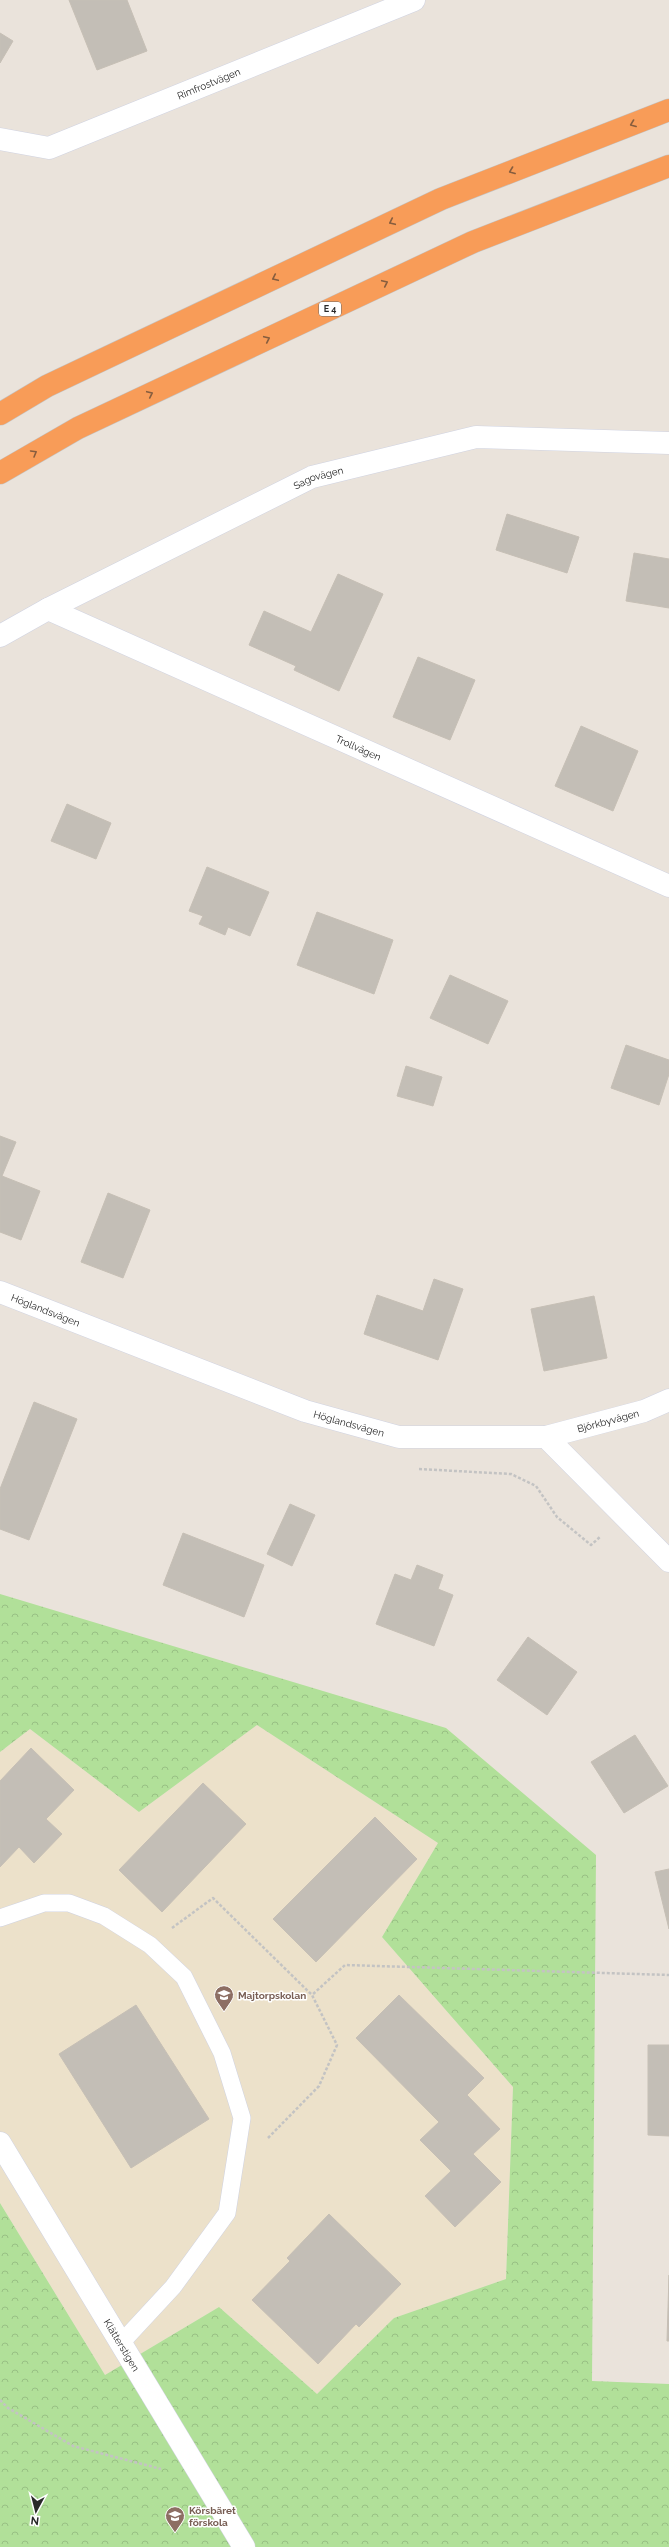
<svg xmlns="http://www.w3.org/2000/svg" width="669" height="2547" font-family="Raleway,sans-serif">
<defs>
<pattern id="forest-crowns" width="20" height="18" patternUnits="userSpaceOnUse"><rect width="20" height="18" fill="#b1e099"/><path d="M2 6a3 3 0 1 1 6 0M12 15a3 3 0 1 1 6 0" fill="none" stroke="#98c084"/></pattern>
</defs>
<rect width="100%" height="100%" fill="#eae3db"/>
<polygon fill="#ece1ca" points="257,1725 438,1843 382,1937 513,2087 506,2279 394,2318 317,2394 219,2307 105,2375 0,2203 0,1752 30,1729 139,1812"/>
<polygon fill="url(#forest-crowns)" points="0,1594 446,1728 596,1855 592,2381 669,2384 669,2547 0,2547 0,2203 105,2375 219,2307 317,2394 394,2318 506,2279 513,2087 382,1937 438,1843 257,1725 139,1812 30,1729 0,1752"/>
<g fill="#c3beb6" stroke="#c6bfb5">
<polygon points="69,0 127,0 147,51 97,70"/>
<polygon points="0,33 13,41 0,63"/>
<polygon points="507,514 579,537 567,573 496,550"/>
<polygon points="634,553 669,559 669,608 626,601"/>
<polygon points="338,574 383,594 339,691 294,670 296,666 249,645 264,611 311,632"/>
<polygon points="418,657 475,680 450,740 393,717"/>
<polygon points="581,726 638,751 613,811 555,786"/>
<polygon points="67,804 111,823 96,859 51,841"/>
<polygon points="207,867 269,892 250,936 228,927 225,935 199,924 203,916 189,911"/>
<polygon points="317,912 393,940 374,994 297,965"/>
<polygon points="450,975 508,1001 488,1044 430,1018"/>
<polygon points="626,1045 669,1060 669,1074 659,1105 611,1088"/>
<polygon points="406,1066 442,1077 433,1106 397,1096"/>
<polygon points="0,1136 16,1142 2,1176 40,1191 21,1240 0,1232"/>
<polygon points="108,1193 150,1210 123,1278 81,1262"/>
<polygon points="434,1279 463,1289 438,1360 364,1334 377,1295 423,1311"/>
<polygon points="594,1296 607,1358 544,1371 531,1309"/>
<polygon points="34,1402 77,1419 29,1540 0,1529 0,1489"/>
<polygon points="290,1504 315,1515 292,1566 267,1554"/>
<polygon points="183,1533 264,1565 244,1617 163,1585"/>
<polygon points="417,1565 443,1575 438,1589 453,1595 434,1646 376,1624 395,1574 411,1580"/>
<polygon points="528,1637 577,1672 547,1715 497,1680"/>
<polygon points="635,1735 668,1786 624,1813 591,1762"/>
<polygon points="31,1748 74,1790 46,1819 62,1834 34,1863 19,1847 0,1867 0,1781"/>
<polygon points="203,1783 246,1824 162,1912 119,1870"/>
<polygon points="375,1817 417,1859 316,1962 273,1919"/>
<polygon points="669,1869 669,1929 655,1872"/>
<polygon points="399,1995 484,2078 467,2095 500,2129 473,2154 501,2182 455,2227 425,2196 451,2171 420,2140 439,2122 356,2038"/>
<polygon points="136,2005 209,2119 131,2168 59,2054"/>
<polygon points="648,2045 669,2045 669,2136 648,2135"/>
<polygon points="329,2214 401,2284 359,2327 356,2324 318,2364 252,2300 290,2261 287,2258"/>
<polygon points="669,2275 669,2341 667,2341"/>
</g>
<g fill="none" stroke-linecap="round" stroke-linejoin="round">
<defs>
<polyline id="service" points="0,1918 44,1903 69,1903 104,1916 150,1945 184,1977 222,2053 242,2118 227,2213 173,2287 122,2342"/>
<g id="minor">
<path id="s1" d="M0,139L49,148L414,0"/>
<path id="s2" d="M48,609L669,886"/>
<path id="s3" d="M0,636L48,609L312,477L476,437L669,443"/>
<path id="s4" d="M0,1292L305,1411L399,1437H546L644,1411L669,1400"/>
<polyline points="546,1437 669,1561"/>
<path id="s5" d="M0,2143L244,2547"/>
</g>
<g id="motorway">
<polyline points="0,414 47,386 441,199 669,110"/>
<polyline points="0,473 78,428 473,242 669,166"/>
</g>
</defs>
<use href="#service" stroke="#d0d3e1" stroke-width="18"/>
<use href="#minor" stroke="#d0d3e1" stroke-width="23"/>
<use href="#motorway" stroke="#c3c3c3" stroke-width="23"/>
<g stroke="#c3c3c3" stroke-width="2.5" stroke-dasharray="3 2" stroke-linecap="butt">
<polyline points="419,1469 511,1474 536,1486 557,1517 591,1545 601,1536"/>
<polyline points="172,1928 213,1898 312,1995"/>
<polyline points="268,2138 319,2086 337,2045 312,1995 345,1965 669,1975"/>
<polyline points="0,2400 8,2408 73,2446 161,2469"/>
</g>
<use href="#service" stroke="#fff" stroke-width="17"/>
<use href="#minor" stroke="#fff" stroke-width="22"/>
<use href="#motorway" stroke="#f89c58" stroke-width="22"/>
</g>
<defs><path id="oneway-chevron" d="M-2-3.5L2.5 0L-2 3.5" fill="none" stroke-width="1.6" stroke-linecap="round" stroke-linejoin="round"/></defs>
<g stroke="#865d3e">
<use href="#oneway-chevron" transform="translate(633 124) rotate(159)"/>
<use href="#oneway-chevron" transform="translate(512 171) rotate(159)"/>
<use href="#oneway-chevron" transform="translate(392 222) rotate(155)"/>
<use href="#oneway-chevron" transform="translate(275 278) rotate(155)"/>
<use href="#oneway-chevron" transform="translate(385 283) rotate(-25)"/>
<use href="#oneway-chevron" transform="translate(267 339) rotate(-25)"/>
<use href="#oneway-chevron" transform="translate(150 394) rotate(-25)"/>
<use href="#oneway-chevron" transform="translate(34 453) rotate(-30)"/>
</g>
<defs>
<symbol id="school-pin" viewBox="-11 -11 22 30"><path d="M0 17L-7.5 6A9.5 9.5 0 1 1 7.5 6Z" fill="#8d6e63" stroke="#fff"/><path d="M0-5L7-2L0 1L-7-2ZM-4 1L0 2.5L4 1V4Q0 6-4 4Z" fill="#fff"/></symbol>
</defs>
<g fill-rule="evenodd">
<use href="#school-pin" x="213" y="1984" width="22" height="30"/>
<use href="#school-pin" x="164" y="2505" width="22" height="30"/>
</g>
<g text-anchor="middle" stroke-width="3" stroke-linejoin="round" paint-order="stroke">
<rect fill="#fff" stroke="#696969" stroke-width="1" x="319" y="302" width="22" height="14" rx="3"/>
<g font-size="9" font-weight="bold" fill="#292929">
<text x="330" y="312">E 4</text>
</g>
<g font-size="10" fill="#292929" stroke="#fff">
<text dy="4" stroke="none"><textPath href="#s1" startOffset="222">Rimfrostvägen</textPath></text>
<text dy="4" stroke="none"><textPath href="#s3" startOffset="356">Sagovägen</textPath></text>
<text dy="4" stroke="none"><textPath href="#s2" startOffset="340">Trollvägen</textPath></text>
<text dy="4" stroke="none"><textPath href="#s4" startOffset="49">Höglandsvägen</textPath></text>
<text dy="4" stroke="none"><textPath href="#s4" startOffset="636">Björkbyvägen</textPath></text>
<text dy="4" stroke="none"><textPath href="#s4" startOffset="373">Höglandsvägen</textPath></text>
<text dy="4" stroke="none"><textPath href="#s5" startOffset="236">Klätterstigen</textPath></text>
</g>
<g font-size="10" font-weight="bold" fill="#785e54" stroke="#fff" text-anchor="start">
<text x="238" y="1999">Majtorpskolan</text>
<text x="189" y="2514">Körsbäret<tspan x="189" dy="12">förskola</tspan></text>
</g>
</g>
<g transform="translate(36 2511) rotate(187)" stroke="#ffffff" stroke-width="3" paint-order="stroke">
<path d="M0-3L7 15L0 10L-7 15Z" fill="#292929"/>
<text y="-6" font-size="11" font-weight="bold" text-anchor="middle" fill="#292929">N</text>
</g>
</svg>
